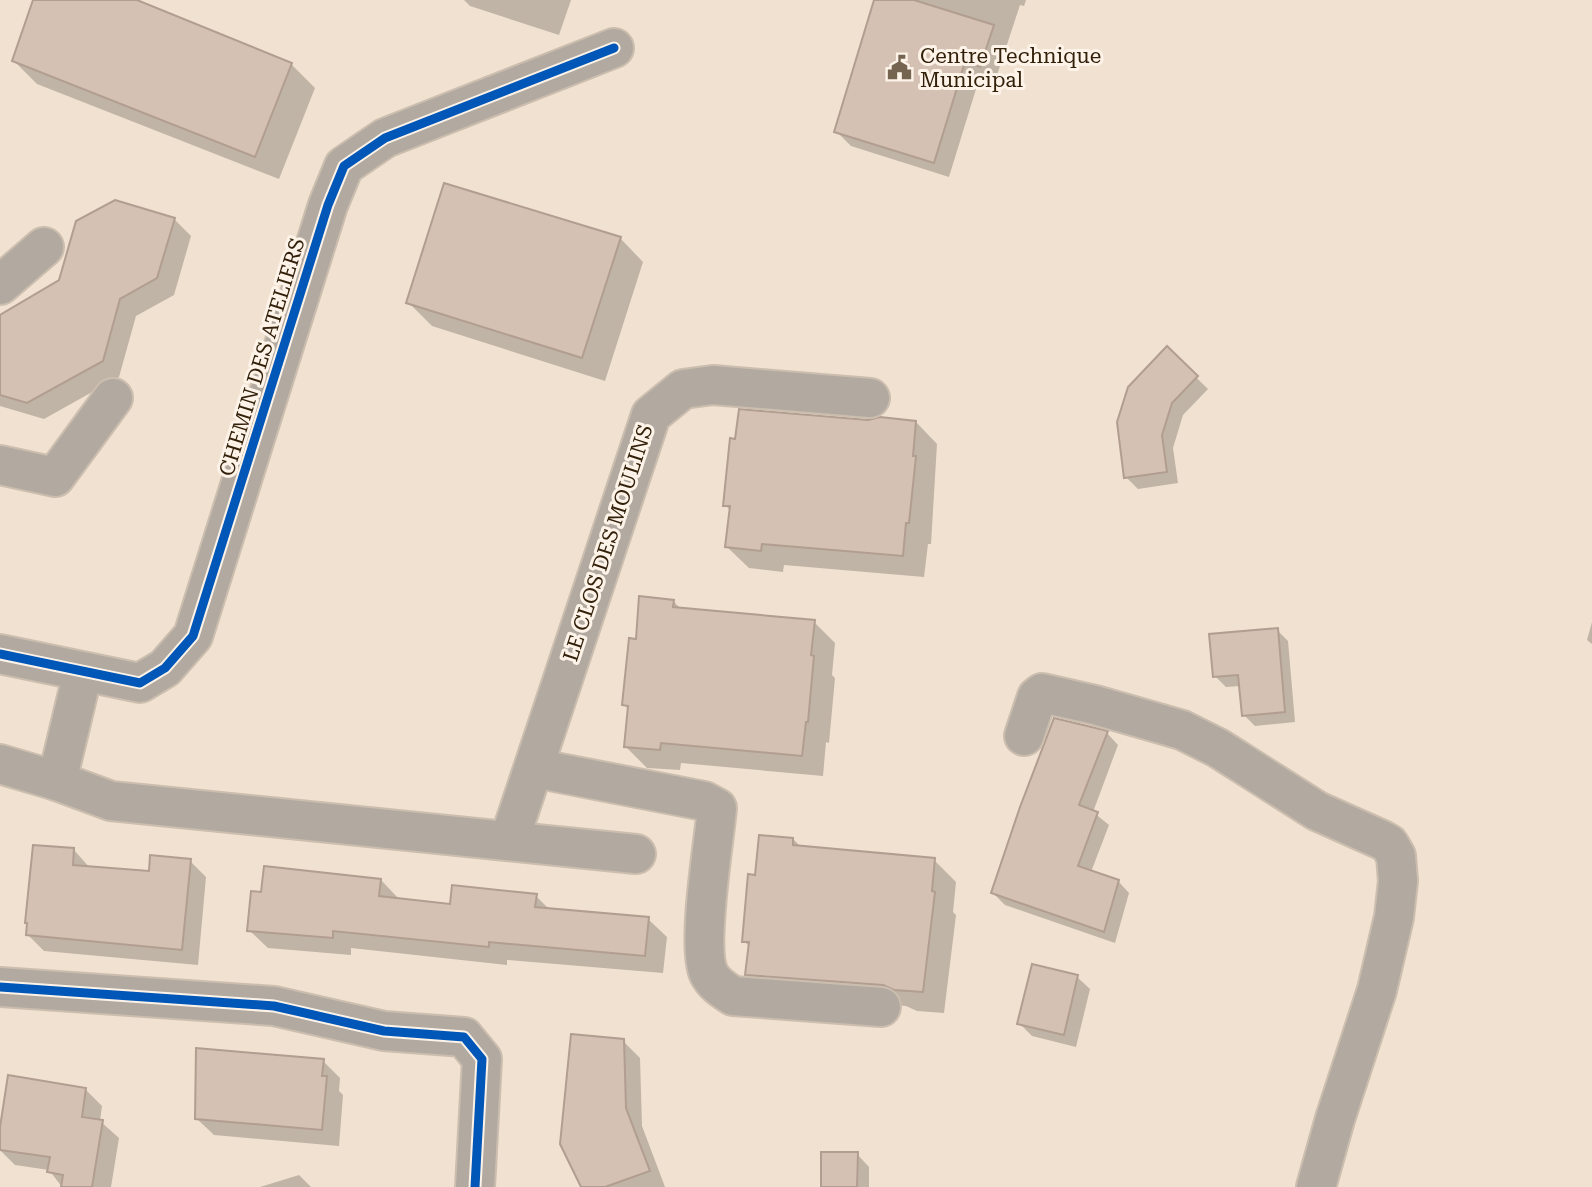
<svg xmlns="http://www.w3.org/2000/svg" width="1592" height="1187" font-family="'Roboto Serif',serif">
<rect width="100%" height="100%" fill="#f1e1d0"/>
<g fill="#0003">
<polygon points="34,0 133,0 291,64 315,88 279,179 37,84 14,61"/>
<polygon points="464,0 571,0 559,35 470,6"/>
<polygon points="876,0 1026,0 1024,6 1020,5 995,81 980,76 949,177 851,146 836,131"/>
<polygon points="174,219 191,236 174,295 136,316 119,377 44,419 0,406 0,317"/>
<polygon points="620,238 643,262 605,381 432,326 408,302"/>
<polygon points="1167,349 1208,389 1183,415 1173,448 1178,483 1138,489 1126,477"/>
<polygon points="868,422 916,422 937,444 931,544 928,544 924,577 784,565 783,572 749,568 727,547 731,511 725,505"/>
<polygon points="673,601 681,609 814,622 835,643 832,675 835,678 829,743 826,742 823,776 681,763 680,770 647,768 626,747 630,710 624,705 637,640"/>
<polygon points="1592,622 1592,644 1587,640"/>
<polygon points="1277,630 1288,641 1295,722 1255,726 1244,715 1241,686 1226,687 1215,676"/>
<polygon points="1107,733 1118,745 1093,812 1109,825 1091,872 1118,881 1129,893 1115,943 1005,905 993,893"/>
<polygon points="793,839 801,847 934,860 956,882 953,912 956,915 944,1013 917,1011 906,1006 769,996 747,974 750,947 744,941 757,877"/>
<polygon points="74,850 90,868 151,873 190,861 206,877 198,965 44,951 28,935"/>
<polygon points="381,880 399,899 452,906 536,896 550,910 648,919 667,937 663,973 507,960 507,965 351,948 351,955 268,948 249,930 263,894"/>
<polygon points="1077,977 1090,989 1076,1047 1032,1036 1019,1023"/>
<polygon points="623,1041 640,1058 642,1126 665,1187 583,1187"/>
<polygon points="323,1061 340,1078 339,1091 343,1095 339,1146 214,1135 196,1118"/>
<polygon points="85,1089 102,1106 100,1121 119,1138 111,1187 62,1187 49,1170 15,1165 0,1150 0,1138"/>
<polygon points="857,1154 869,1167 869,1187 823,1187"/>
<polygon points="299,1175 311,1187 260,1187"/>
</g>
<g fill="#d4c1b3" stroke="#b19e91" stroke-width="2">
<polygon points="33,0 137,0 292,63 255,157 12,61"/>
<polygon points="874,0 914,0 994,25 980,67 965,62 934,163 834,132"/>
<polygon points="444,183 621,237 582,358 406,303"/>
<polygon points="115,200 175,218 157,278 120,299 103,361 27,403 0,395 0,315 59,280 76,221"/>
<polygon points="1167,346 1198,376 1172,403 1162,435 1167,472 1124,478 1117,422 1128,387"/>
<polygon points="739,409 868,420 880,417 916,421 913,456 916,456 909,523 906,523 903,556 762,544 761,551 725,547 730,506 723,506 730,438 735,439"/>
<polygon points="639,596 674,600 673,607 815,620 811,655 814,656 808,722 806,722 802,756 661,743 660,750 624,747 628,706 622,705 629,638 636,639"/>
<polygon points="1278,628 1285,712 1242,716 1238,675 1213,677 1209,634"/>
<polygon points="1054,718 1108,731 1079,805 1098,812 1078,866 1119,880 1104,932 991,893 1020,807"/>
<polygon points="759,835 793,838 793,845 935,858 932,891 935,892 923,992 894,990 883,985 745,975 749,942 742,942 748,874 755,875"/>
<polygon points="33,845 74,848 73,865 149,871 150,855 191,859 182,950 26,935 27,923 25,923"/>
<polygon points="264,866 381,879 379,896 450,904 452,885 537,894 535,907 649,917 645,956 489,942 489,947 333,931 333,938 247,931 251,891 261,892"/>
<polygon points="1032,964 1078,975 1064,1035 1017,1024"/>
<polygon points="571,1034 624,1039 626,1108 650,1171 605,1187 581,1187 560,1144"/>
<polygon points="196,1048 324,1059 322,1076 327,1076 322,1130 195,1119"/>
<polygon points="8,1075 86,1088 82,1117 103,1120 92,1187 61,1187 63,1175 47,1172 50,1157 0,1150 0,1127"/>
<polygon points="821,1152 858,1152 857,1187 821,1187"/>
</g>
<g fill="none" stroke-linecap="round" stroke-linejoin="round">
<defs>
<g id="minor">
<polyline points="0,285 44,247"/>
<polyline points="0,465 55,477 113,398"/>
<polyline points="0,654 140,683 165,668 193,636 328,205 344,166 385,138 614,48"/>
<polyline points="83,672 57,781 111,801 636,854"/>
<polyline points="1024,736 1037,697 1042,693 1095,705 1182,730 1218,748 1317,811 1382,840 1389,844 1396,856 1398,881 1394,917 1377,990 1335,1119 1316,1187"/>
<polyline points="0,764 57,781"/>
<path d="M534,768L704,801L717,808C714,842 696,947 709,974C714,984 724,990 733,996L881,1007"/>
<polyline points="509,841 651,415 683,389 713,385 870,398"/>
<polyline points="0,987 274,1006 384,1031 464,1037 482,1059 475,1187"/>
</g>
</defs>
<use href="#minor" stroke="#ccbeaf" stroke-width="42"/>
<use href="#minor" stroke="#b2aaa0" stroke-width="38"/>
<defs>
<g id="cycleway">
<polyline points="0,654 140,683 165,668 193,636 328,205 344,166 385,138 614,48"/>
<polyline points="0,987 274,1006 384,1031 464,1037 482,1059 475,1187"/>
</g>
</defs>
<use href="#cycleway" stroke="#fdf3e8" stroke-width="13"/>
<use href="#cycleway" stroke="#0057b8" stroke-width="9"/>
</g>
<defs>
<symbol id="civic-bare" viewBox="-9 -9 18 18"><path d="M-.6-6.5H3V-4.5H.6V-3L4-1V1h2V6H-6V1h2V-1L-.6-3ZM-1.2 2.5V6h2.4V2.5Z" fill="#75644f" stroke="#fdf3e8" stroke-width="2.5" paint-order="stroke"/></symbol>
</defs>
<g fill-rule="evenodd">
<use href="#civic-bare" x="882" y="50" width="35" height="35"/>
</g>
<g text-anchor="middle" stroke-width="6" stroke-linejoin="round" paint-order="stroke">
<g font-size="21" fill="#32200a" stroke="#fdf3e8" text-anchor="start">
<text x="920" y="63">Centre Technique<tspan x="920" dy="24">Municipal</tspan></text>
</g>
<g font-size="21" fill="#32200a" stroke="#fdf3e8">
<text transform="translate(262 357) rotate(-73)" y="7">CHEMIN DES ATELIERS</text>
<text transform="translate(608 543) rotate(-72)" y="7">LE CLOS DES MOULINS</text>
</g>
</g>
</svg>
